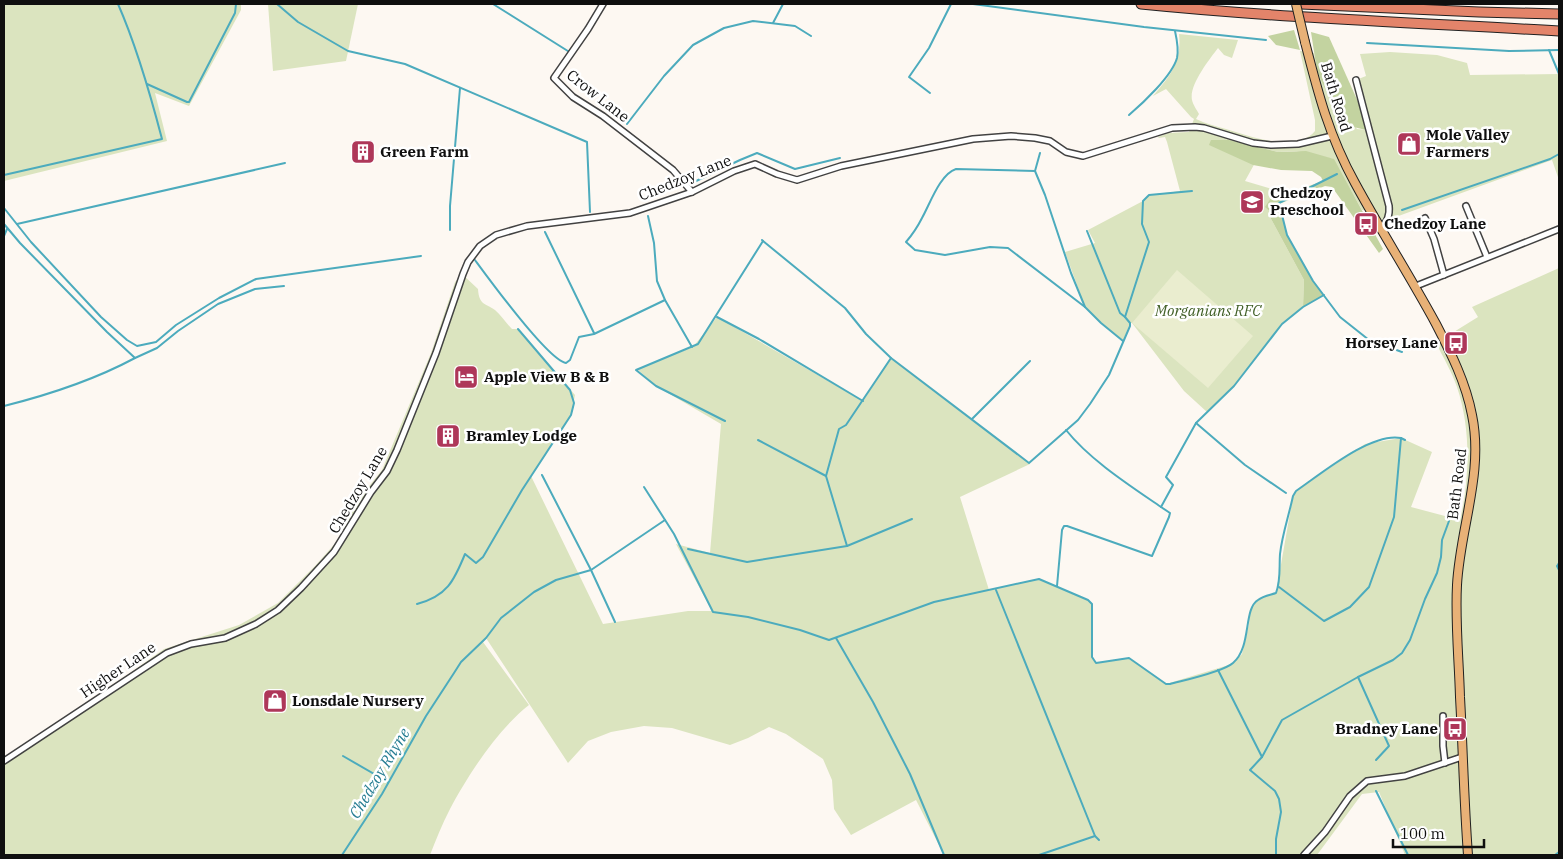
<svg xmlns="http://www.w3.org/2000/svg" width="1563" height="859" font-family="'IBM Plex Serif',serif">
<rect width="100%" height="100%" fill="#fdf8f2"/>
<g fill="#dbe4bf">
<polygon points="4,4 241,4 241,10 189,106 155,93 167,141 4,181"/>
<polygon points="268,4 358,4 346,61 273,71"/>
<path d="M1179,34L1238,40L1232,58L1224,55L1218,48C1209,60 1189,85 1192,100C1193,105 1197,110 1199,114L1196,119C1206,124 1216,126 1226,129C1250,136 1296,154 1315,131V120L1300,51L1314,53L1317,71L1357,129L1369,130L1356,80L1366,76L1360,54L1390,52L1437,55L1467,63L1470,75L1559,74V180L1552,160L1393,218L1392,232L1374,211L1362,210L1333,159L1297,151L1278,152L1229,140L1261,152L1245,181L1275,190L1270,217L1304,280L1303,307L1282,324L1234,386L1207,412L1184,391L1132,323H1130L1123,341L1101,323L1085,307L1065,252L1095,243L1088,230L1143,201L1149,195L1180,191L1167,142L1165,137L1159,138L1158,137L1168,133L1189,132L1194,119L1191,117L1166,89L1153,96C1170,76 1182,62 1179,34Z"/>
<path d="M1559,268V855H1405L1379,792L1362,794L1317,855H944L916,800L851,835L834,809L832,780L823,759L786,734L769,727L748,738L730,745L672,728L644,726L611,732L588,741L568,763L486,638L483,642L529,705C498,729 468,775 450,809C442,824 436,840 430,855H4V763L164,649L239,625L278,603L315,566L339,539L355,504L382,470L431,353L455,282L462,274L478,289C479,305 485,303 495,310C501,315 506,323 512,329H518L575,395L571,415L531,476L603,624L688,611H712L676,544L710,553L721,424L656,386L637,369L693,347L717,317L863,401L891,358L1030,464L960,497L989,590L1039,579L1088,600L1092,604V657L1096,663L1129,658L1166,684L1232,664L1242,654L1249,624L1250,610L1256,600L1276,593L1293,496L1296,491L1365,444L1401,438L1432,452L1411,507L1460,520C1470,477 1471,429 1457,387C1452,372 1443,357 1436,343L1478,317L1472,307Z"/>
</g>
<g fill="#c3d3a0">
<polygon points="1294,30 1300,50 1276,45 1268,36"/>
<polygon points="1311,32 1329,37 1359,104 1366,130 1341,124 1317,71"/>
<polygon points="1211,140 1229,140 1278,152 1306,151 1334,159 1383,249 1379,253 1332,187 1325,186 1279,204 1287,235 1313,281 1324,295 1303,307 1304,280 1270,217 1271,212 1265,207 1273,195 1275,190 1295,191 1323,181 1321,177 1312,171 1281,170 1253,165 1209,145"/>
</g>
<polygon fill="#eaedcf" points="1177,270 1253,336 1208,388 1132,323"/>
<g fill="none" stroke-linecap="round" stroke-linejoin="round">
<g stroke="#4cabbd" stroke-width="2">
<polyline points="277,4 298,22 348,51 405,64 587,142 590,212"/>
<polyline points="493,4 571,53"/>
<polyline points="973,4 1144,27 1266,40"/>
<polyline points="773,23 783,4"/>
<polyline points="1367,43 1509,51 1559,50"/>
<polyline points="1549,50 1559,74"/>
<polyline points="147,84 187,102 189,102 235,13 236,4"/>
<polyline points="930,93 909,77 929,48 951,4"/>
<path d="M1129,115C1143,103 1172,76 1177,58C1179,49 1177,40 1175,31"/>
<polyline points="627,124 664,76 693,45 724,28 753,21 795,26 811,36"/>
<polyline points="1040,153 1035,171 1045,195 1071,273 1085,307 1101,323 1123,341"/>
<path d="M1035,171L956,169C940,174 930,204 922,218C918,226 912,235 906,242L915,250L945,255L990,247L1008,248L1085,307"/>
<polyline points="1337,174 1279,203 1287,235 1313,281 1340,317 1369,340 1402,352"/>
<path d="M4,175L162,139C150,93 137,47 118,4"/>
<polyline points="692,183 740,160 757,153 795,169 840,158"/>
<polyline points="4,208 31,242 101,317 127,340 137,346 156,342 176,325 219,298 256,279 421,256"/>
<polyline points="1402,210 1550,159 1559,154"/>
<polyline points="648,216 654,243 657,281 665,300 692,347"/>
<path d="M4,224L20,243L107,332L135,358C94,380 48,395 4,406"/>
<polyline points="17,224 285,163"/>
<polyline points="450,230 450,206 460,88"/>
<polyline points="1087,231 1120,313 1125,317"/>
<polyline points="545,232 594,333"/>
<polyline points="4,236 7,229"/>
<polyline points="763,241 845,308 866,334 891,358 1029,463 1078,420 1090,404 1109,375 1130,326 1130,323 1125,317 1149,242 1142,224 1143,201 1149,195 1192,191"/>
<path d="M475,260C489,279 548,360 566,363L570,360L579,337L594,334L665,300"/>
<polyline points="717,317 759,339 863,401"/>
<polyline points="135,358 157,348 178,331 218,304 255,289 284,286"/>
<polyline points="972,419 1030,361"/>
<polyline points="725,421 656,386 636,370 698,344 763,241 762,240"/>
<polyline points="1196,423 1245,465 1286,493"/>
<path d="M1066,430C1090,460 1129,485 1161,507"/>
<polyline points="758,440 826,476"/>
<polyline points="542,475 591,570 615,622"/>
<path d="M644,487L674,534L713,612L748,617L800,630L829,640L934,602L1039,579L1088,600L1092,604V657L1096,663L1129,658L1166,684H1170C1185,680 1223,672 1233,663C1252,647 1243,609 1258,600C1263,596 1270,595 1276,593C1281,580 1279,568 1280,554C1282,535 1289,515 1293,496L1296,491C1321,474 1371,432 1401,438"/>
<polyline points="847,546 826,476 839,429 846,425 891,358"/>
<polyline points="688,549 747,562 847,546 912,519"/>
<polyline points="1559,563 1557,566 1559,570"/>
<polyline points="1057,586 1062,530 1064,526 1067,526 1152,556 1169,517 1170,513 1161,507 1173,485 1166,477 1196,423 1234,386 1282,324 1303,307 1324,295"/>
<polyline points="1279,587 1324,621 1350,607 1369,587 1394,517 1401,438 1405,440"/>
<polyline points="996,590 1095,836"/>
<path d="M417,604C447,596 454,581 465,554L476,563L483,557L522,490L571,415L574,403L570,390L518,329"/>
<polyline points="836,638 873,702 910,774 944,855"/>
<polyline points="1218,670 1262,757"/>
<polyline points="1358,677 1389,746 1376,760"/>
<polyline points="343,756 388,782"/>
<polyline points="1376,791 1408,855"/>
<polyline points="342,855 382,794 426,716 454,673 461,662 486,638 501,618 534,592 556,580 591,570 665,520"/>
<polyline points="1039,855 1095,836 1099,840"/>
<polyline points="1276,855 1276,839 1281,812 1279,799 1275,791 1250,770 1262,757 1282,720 1358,677 1393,660 1402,653 1410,640 1425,599 1437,573 1441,557 1442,540 1449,521"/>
<polyline points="1555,855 1559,852"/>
</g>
<defs>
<g id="minor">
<polyline points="603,4 588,29 554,78 573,97 603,116 673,170 692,192"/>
<path d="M1356,80L1389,206C1390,216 1387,221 1381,229"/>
<polyline points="1466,206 1487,257"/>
<polyline points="1425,218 1434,239 1444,275"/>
<polyline points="1416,286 1559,229"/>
<polyline points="1443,716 1443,746 1445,763"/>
<polyline points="4,761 167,653 191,644 225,638 256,624 278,610 301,588 334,552 371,492 387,471 397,450 436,353 463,274 468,262 480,246 496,235 527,226 630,213 692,192 734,171 755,164 777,174 797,180 841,166 973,139 1011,136 1035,138 1050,141 1066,152 1083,156 1172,128 1195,127 1204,128 1253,143 1271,145 1298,144 1332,136"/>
<polyline points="1304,855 1325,832 1350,796 1367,781 1405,776 1462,757"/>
</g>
<path id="primary" d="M1305,42C1318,93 1329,136 1355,183C1381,231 1410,276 1436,324C1451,353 1466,383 1472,415C1484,473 1460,528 1457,585C1455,622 1459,660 1460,697C1463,750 1464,802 1468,855"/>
<g id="motorway">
<path d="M1141,4C1280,18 1420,23 1559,31"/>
<polyline points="1301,4 1479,12 1559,14"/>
</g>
</defs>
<use href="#minor" stroke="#424242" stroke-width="8"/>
<use href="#primary" stroke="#202020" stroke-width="10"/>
<use href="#motorway" stroke="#202020" stroke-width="11"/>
<use href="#minor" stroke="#fff" stroke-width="5"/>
<use href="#primary" stroke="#e8b177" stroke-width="8"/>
<use href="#motorway" stroke="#e3846a" stroke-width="9"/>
<defs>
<polyline id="primary-bridge" points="1296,4 1305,42"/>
</defs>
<use href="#primary-bridge" stroke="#202020" stroke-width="10" stroke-linecap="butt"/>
<use href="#primary-bridge" stroke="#e8b177" stroke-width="8"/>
</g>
<defs>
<symbol id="shop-square" viewBox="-11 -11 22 22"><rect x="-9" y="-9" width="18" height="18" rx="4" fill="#ae3759" stroke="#fff"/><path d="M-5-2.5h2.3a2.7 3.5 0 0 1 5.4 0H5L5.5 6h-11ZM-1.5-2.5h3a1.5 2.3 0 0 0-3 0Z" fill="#fff"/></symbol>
<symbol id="building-square" viewBox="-11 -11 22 22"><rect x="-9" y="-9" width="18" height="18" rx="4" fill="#ae3759" stroke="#fff"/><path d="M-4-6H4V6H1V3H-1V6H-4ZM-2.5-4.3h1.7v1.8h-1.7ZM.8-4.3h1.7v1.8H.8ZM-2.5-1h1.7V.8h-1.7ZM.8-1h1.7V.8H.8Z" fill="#fff"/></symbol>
<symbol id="school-square" viewBox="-11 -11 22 22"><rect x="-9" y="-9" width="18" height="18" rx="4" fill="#ae3759" stroke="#fff"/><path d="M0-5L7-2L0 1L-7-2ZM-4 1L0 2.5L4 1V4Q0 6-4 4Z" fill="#fff"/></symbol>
<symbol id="bus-square" viewBox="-11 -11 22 22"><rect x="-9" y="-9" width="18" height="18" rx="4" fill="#ae3759" stroke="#fff"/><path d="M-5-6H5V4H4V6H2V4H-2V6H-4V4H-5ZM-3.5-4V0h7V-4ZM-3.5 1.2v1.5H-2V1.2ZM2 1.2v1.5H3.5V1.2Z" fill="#fff"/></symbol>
<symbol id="hotel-square" viewBox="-11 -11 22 22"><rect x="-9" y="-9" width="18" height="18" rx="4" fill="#ae3759" stroke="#fff"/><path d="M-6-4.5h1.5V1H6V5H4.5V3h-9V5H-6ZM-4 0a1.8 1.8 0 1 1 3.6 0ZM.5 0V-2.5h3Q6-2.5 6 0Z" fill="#fff"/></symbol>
</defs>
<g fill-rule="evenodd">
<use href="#shop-square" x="1395" y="130" width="28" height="28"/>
<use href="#building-square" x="349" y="138" width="28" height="28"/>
<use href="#school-square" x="1238" y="188" width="28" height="28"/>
<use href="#bus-square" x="1352" y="210" width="28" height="28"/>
<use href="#bus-square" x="1442" y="329" width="28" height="28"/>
<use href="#hotel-square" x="452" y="363" width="28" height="28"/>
<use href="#building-square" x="434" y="422" width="28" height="28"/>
<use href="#shop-square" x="261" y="687" width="28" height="28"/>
<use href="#bus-square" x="1441" y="715" width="28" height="28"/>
</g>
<g text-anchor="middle" stroke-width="5" stroke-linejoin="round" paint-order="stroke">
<g font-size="15" fill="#0f0f0f" stroke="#fff">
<text transform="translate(598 96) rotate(38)" y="5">Crow Lane</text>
<text transform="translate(1336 97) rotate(73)" y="5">Bath Road</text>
<text transform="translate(685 178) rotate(-22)" y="5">Chedzoy Lane</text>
<text transform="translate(1457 484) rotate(-83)" y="5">Bath Road</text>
<text transform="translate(358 490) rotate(-59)" y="5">Chedzoy Lane</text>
<text transform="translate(118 670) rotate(-34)" y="5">Higher Lane</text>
</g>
<g font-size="15" font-weight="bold" fill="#0f0f0f" stroke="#fff" text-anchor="start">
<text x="1426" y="140">Mole Valley<tspan x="1426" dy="17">Farmers</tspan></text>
<text x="380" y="157">Green Farm</text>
<text x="1270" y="198">Chedzoy<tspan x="1270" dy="17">Preschool</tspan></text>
<text x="1384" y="229">Chedzoy Lane</text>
<text x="1438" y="348" text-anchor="end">Horsey Lane</text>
<text x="484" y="382">Apple View B &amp; B</text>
<text x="466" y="441">Bramley Lodge</text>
<text x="292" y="706">Lonsdale Nursery</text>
<text x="1438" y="734" text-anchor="end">Bradney Lane</text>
</g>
<g font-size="15" font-style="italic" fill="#405f26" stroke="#fff">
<text x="1208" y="316">Morganians RFC</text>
</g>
<g font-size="16" font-style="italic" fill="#267d92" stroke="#fff">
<text transform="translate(379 773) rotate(-59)" y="6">Chedzoy Rhyne</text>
</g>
</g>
<rect width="1563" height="859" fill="none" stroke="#0f0f0f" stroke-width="10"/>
<path d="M1393 839v8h91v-8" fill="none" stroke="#0f0f0f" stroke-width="2.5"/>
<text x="1400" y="839" font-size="15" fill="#0f0f0f" stroke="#ffffff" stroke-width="4" paint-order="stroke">100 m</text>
</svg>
